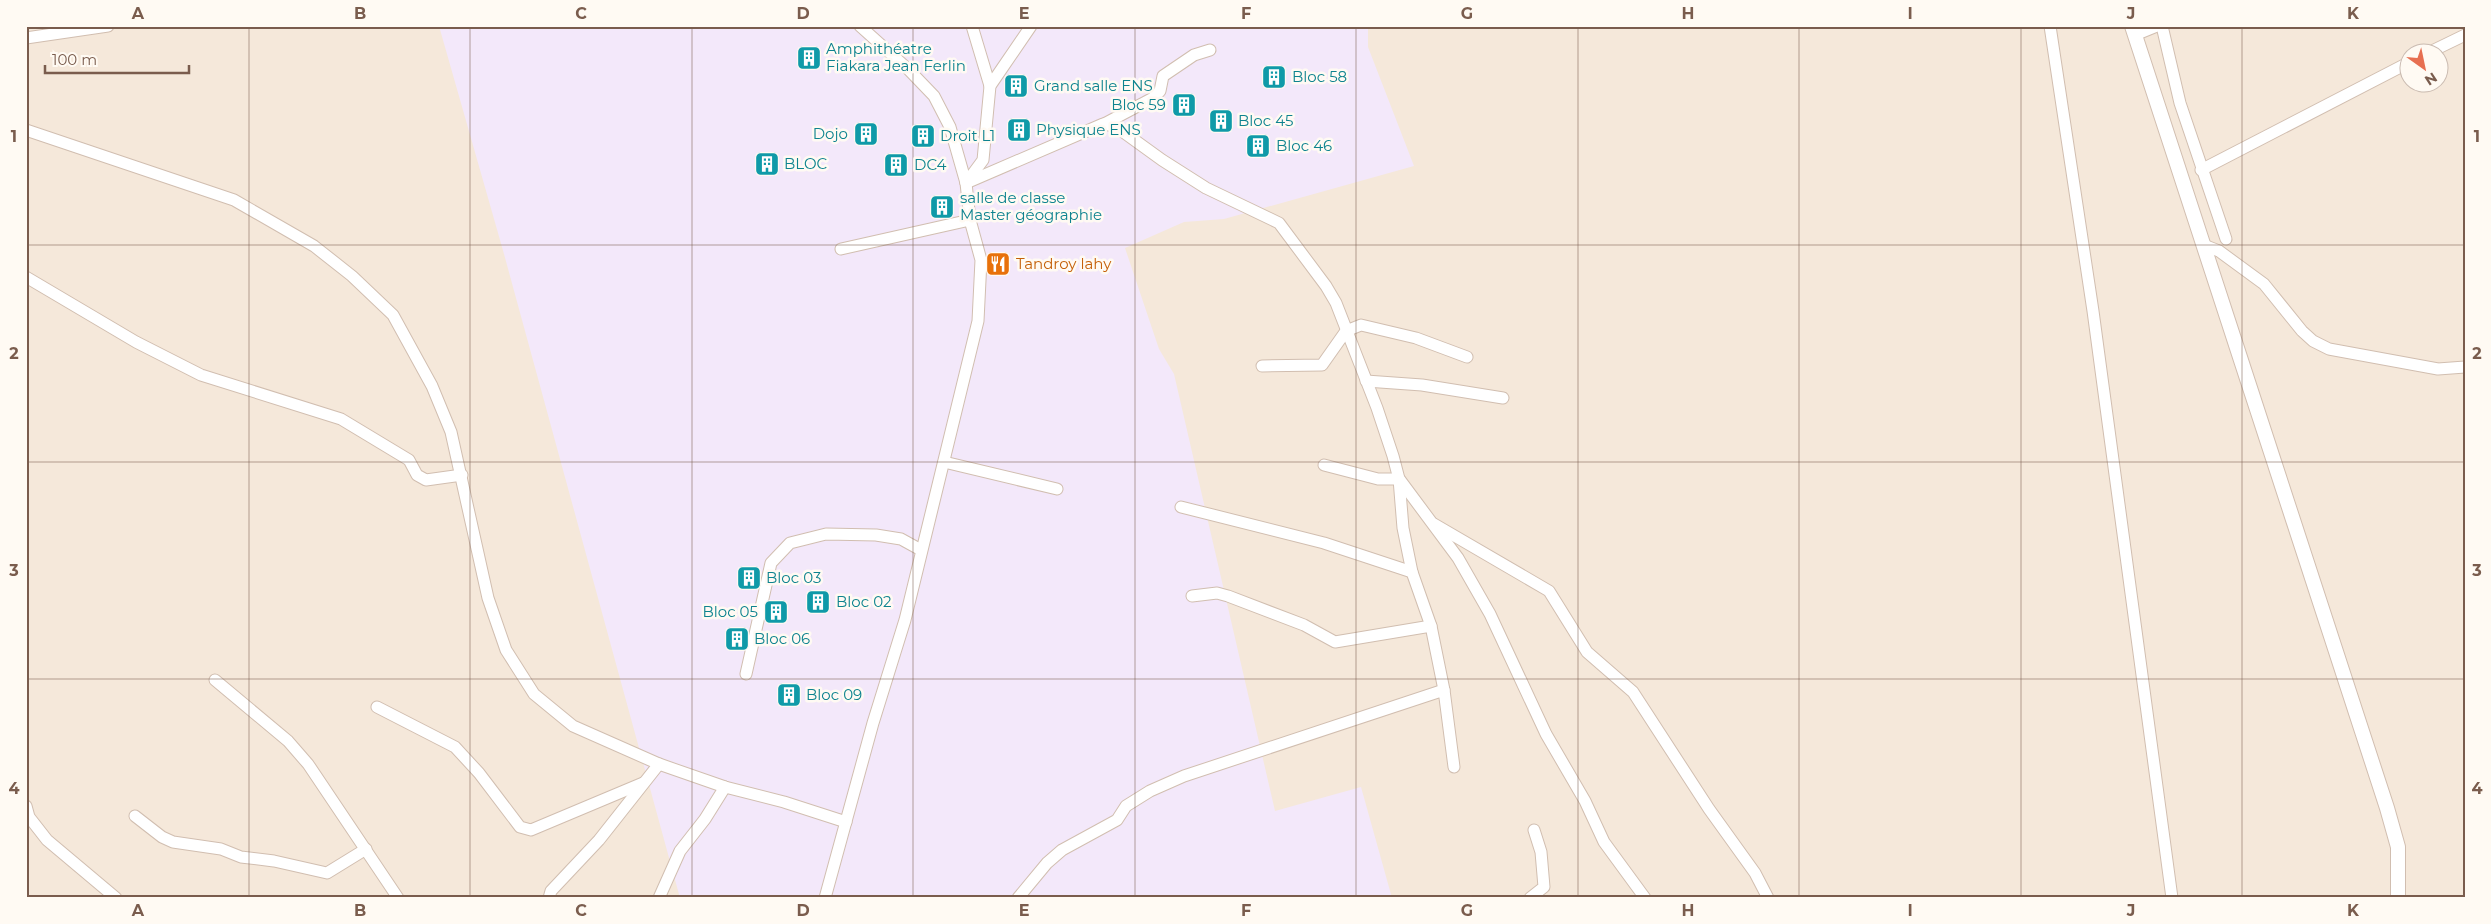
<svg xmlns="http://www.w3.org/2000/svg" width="2491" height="924" font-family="Montserrat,sans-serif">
<rect width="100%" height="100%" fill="#fdf6ec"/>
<path fill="#f5e8da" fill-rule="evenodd" d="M26,26H2465V898H26ZM2408,52H2438V82H2408Z"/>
<polygon fill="#f3e8fa" points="439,26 1368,26 1368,47 1414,166 1224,219 1184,222 1125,248 1159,349 1174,374 1275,811 1361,787 1392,898 680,898 504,254"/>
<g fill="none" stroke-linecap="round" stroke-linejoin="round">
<defs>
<g id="minor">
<polyline points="972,26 990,86"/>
<polyline points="2050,26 2093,311 2172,898"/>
<polyline points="2162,26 2180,103 2226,239"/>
<polyline points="2135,35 2157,26"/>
<polyline points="26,38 108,26"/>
<polyline points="2430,52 2465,35"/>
<polyline points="1104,124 1153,98 1160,91 1163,76 1194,55 1210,50"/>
<polyline points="26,130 234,200 314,246 352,276 393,315 432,386 451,432 488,598 506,650 534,694 573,726 659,764 725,787 784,802 846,822"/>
<polyline points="2201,170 2408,63"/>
<polyline points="966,183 1103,124 1115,126 1162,160 1206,188 1279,223 1326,286 1336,303 1377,408 1393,456 1399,479 1403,528 1412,572 1431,626 1444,690"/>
<polyline points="966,183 983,160 990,86 1031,26"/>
<polyline points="2206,246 2219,251 2264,284 2302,331 2313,341 2329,349 2438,369 2465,367"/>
<polyline points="841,249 970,220"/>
<polyline points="26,277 136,342 201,375 341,419 409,460 417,475 426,480 462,475"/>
<polyline points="1262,366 1322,365 1346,331 1361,325 1416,338 1467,357"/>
<polyline points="1366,381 1422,385 1503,398"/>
<polyline points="944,462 1057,489"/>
<polyline points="1324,465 1378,479 1399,479"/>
<polyline points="1400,480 1458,558 1490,614 1546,734 1585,801 1604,842 1645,898"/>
<polyline points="1181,507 1324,543 1412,572"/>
<polyline points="1434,524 1549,591 1587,652 1633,692 1709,809 1755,873 1768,898"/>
<polyline points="1192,596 1217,593 1228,596 1304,625 1335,642 1431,626"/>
<polyline points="746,674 771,563 790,543 826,534 876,535 901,539 921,550"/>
<polyline points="215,680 288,741 308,764 398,898"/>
<polyline points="377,707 455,747 479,773 520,827 531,830 643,783"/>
<polyline points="26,806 29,817 47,840 116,898"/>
<polyline points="135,816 162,837 173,842 221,849 241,857 274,861 327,873 366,849"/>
<polyline points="549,898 551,891 599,840 659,764"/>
<polyline points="659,898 680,851 705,819 725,787"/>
<polyline points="825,898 873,723 905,620 978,321 981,260 970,220 966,183 950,127 934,96 909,70 860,26"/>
<polyline points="1018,898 1047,863 1062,850 1117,820 1126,806 1150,791 1184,776 1444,690 1454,767"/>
<polyline points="1530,898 1544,887 1541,852 1534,830"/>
</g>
<polyline id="tertiary" points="2132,26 2387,808 2398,847 2398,898"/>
</defs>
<use href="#minor" stroke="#d1beb0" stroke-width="13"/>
<use href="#tertiary" stroke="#d1beb0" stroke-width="16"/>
<use href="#minor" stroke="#fff" stroke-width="11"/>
<use href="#tertiary" stroke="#fff" stroke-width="14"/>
</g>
<path fill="none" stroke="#7a5c4d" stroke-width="1" stroke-opacity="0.55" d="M249,26V898M470,26V898M692,26V898M913,26V898M1135,26V898M1356,26V898M1578,26V898M1799,26V898M2021,26V898M2242,26V898M26,245H2465M26,462H2465M26,679H2465"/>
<defs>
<symbol id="building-square" viewBox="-11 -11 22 22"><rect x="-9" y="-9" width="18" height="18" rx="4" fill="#0f9aa8" stroke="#fffaf3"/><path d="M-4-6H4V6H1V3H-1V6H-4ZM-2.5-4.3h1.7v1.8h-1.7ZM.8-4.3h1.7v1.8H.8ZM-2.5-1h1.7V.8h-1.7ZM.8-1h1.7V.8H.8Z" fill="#fff"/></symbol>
<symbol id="restaurant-square" viewBox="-11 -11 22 22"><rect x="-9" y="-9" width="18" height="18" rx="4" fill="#e8710a" stroke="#fffaf3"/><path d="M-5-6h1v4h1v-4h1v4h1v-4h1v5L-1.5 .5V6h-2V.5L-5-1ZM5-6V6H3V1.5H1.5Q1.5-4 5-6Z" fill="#fff"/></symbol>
</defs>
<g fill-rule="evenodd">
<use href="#building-square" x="795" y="44" width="28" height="28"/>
<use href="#building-square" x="1260" y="63" width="28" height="28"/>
<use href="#building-square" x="1002" y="72" width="28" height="28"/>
<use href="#building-square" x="1170" y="91" width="28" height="28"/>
<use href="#building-square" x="1207" y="107" width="28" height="28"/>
<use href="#building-square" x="1005" y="116" width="28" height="28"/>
<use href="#building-square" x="852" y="120" width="28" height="28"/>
<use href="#building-square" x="909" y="122" width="28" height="28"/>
<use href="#building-square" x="1244" y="132" width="28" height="28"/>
<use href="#building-square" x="753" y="150" width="28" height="28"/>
<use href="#building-square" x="882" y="151" width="28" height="28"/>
<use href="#building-square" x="928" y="193" width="28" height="28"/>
<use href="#restaurant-square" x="984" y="250" width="28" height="28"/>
<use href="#building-square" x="735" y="564" width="28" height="28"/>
<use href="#building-square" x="804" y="588" width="28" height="28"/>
<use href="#building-square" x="762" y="598" width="28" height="28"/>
<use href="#building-square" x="723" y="625" width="28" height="28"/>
<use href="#building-square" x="775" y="681" width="28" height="28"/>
</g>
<g text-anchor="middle" stroke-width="5" stroke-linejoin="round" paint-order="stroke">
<g font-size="15" fill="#0d838f" stroke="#fffaf3" text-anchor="start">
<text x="826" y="54">Amphithéatre<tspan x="826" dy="17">Fiakara Jean Ferlin</tspan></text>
<text x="1292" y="82">Bloc 58</text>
<text x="1034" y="91">Grand salle ENS</text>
<text x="1166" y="110" text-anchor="end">Bloc 59</text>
<text x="1238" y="126">Bloc 45</text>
<text x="1036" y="135">Physique ENS</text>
<text x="848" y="139" text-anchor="end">Dojo</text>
<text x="940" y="141">Droit L1</text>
<text x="1276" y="151">Bloc 46</text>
<text x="784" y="169">BLOC</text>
<text x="914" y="170">DC4</text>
<text x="960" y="203">salle de classe<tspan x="960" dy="17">Master géographie</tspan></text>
<text x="766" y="583">Bloc 03</text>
<text x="836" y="607">Bloc 02</text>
<text x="758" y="617" text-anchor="end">Bloc 05</text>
<text x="754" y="644">Bloc 06</text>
<text x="806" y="700">Bloc 09</text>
</g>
<g font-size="15" fill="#c56008" stroke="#fffaf3" text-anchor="start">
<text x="1016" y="269">Tandroy lahy</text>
</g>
</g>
<rect width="2491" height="924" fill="none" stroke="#fffaf3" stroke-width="55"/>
<g transform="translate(2424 68) rotate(147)"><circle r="24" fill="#fffaf3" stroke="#cabbb1"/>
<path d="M0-4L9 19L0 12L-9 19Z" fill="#e76f51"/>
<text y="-8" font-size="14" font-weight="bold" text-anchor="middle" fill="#7a5c4d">N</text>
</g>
<path d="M45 65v8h144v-8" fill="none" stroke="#7a5c4d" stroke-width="2.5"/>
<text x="52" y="65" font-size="15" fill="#7a5c4d" stroke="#fffaf3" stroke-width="4" paint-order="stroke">100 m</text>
<rect x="28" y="28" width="2436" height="868" fill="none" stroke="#7a5c4d" stroke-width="2"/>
<g font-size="16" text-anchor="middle" font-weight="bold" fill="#7a5c4d">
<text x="138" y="19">A</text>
<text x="360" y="19">B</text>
<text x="581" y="19">C</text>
<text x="803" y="19">D</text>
<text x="1024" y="19">E</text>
<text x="1246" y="19">F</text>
<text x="1467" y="19">G</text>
<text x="1688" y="19">H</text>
<text x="1910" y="19">I</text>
<text x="2131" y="19">J</text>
<text x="2353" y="19">K</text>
<text x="14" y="142">1</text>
<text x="2477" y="142">1</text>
<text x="14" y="359">2</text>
<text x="2477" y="359">2</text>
<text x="14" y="576">3</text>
<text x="2477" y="576">3</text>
<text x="14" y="794">4</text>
<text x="2477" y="794">4</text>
<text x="138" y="916">A</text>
<text x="360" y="916">B</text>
<text x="581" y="916">C</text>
<text x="803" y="916">D</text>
<text x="1024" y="916">E</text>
<text x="1246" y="916">F</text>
<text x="1467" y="916">G</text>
<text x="1688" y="916">H</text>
<text x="1910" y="916">I</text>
<text x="2131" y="916">J</text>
<text x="2353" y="916">K</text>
</g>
</svg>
